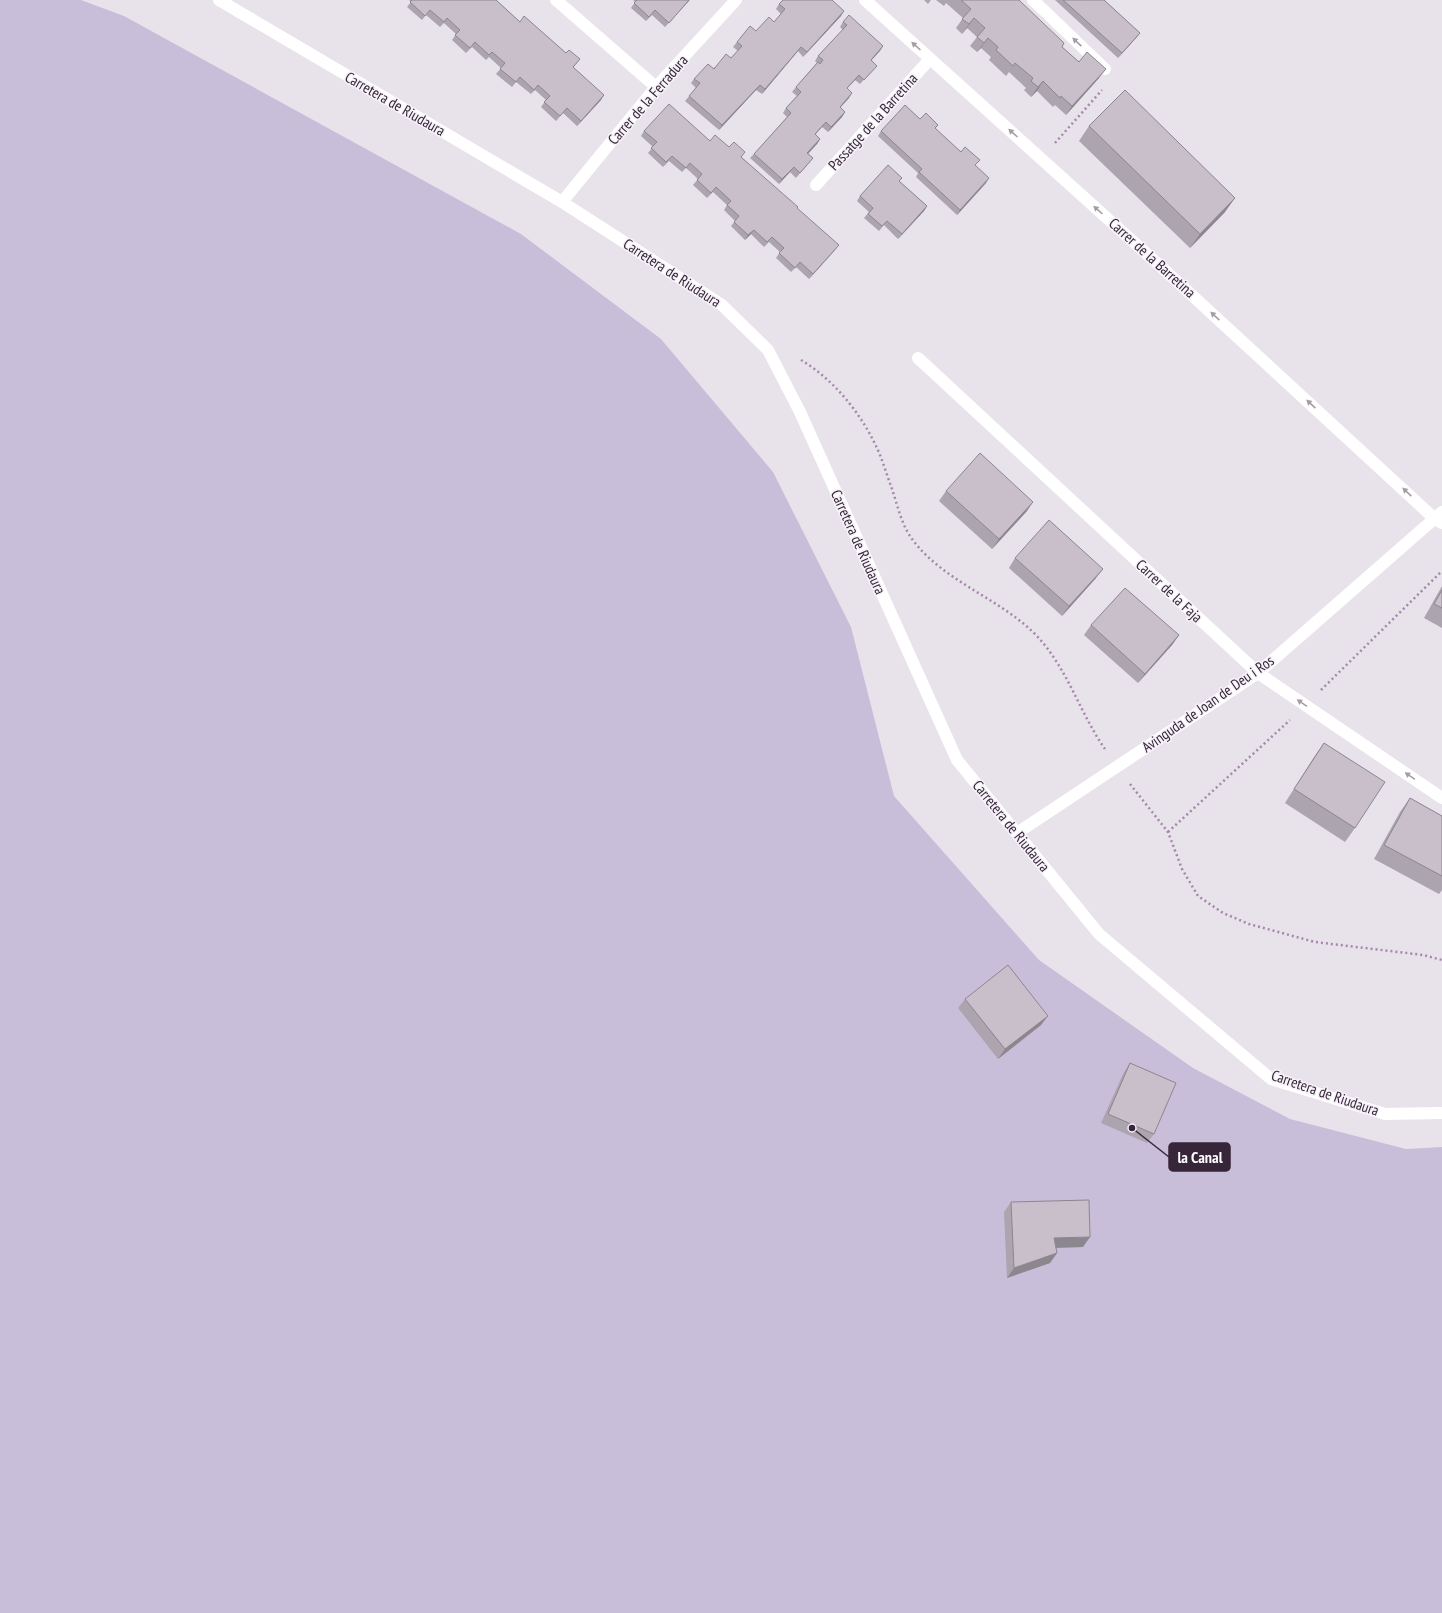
<svg xmlns="http://www.w3.org/2000/svg" width="1442" height="1613" font-family="'PT Sans Narrow',sans-serif">
<rect width="100%" height="100%" fill="#e8e3eb"/>
<polygon fill="#c9beda" points="0,0 81,0 124,16 521,234 661,339 773,472 851,627 894,796 1039,960 1193,1068 1290,1119 1406,1149 1442,1147 1442,1613 0,1613"/>
<g fill="none" stroke-linecap="round" stroke-linejoin="round">
<g stroke="#a487ab" stroke-width="2.5" stroke-dasharray="2 3" stroke-linecap="butt">
<polyline points="1055,143 1102,90"/>
<path d="M801,360C833,379 860,412 876,446C882,458 886,473 891,486C897,503 901,524 912,539C943,581 997,597 1034,633C1067,666 1079,712 1105,749"/>
<polyline points="1321,690 1442,571"/>
<polyline points="1130,784 1168,832 1182,869 1198,896 1223,913 1249,924 1315,942 1423,955 1442,960"/>
<polyline points="1168,832 1290,720"/>
</g>
<g stroke="#fff" stroke-width="12">
<polyline points="219,0 562,202 722,305 768,350 800,412 957,760 1099,934 1271,1079 1385,1114 1442,1113"/>
<polyline points="556,0 656,87"/>
<polyline points="865,0 1158,264 1435,519 1442,523"/>
<polyline points="1033,0 1105,69"/>
<polyline points="816,185 930,59"/>
<polyline points="562,202 656,87 736,0"/>
<polyline points="918,358 1258,673 1442,798"/>
<polyline points="1017,833 1258,673 1442,512"/>
</g>
</g>
<g fill="#aca4af">
<polygon points="409,0 496,0 520,22 566,53 580,59 573,68 601,100 577,126 563,113 556,121 541,107 546,100 535,90 531,94 516,82 512,87 496,74 501,68 489,57 486,60 472,47 466,53 452,40 456,34 444,23 440,27 426,15 422,20 407,7 411,2"/>
<polygon points="633,0 690,0 665,27 652,15 646,21 631,8 635,2"/>
<polygon points="924,0 931,0 928,4"/>
<polygon points="936,0 1019,0 1062,47 1079,62 1099,78 1066,115 1055,105 1053,107 1037,91 1031,97 1024,90 1026,88 1009,72 1006,76 989,60 991,57 981,48 977,52 970,46 977,37 967,28 962,34 956,28 963,18 946,3 944,6"/>
<polygon points="1055,0 1104,0 1140,33 1136,38 1118,58"/>
<polygon points="779,4 841,16 803,57 798,51 762,94 756,90 719,130 685,101 696,88 691,83 694,79 731,58 738,51 733,47 737,42 774,22 781,14 776,9"/>
<polygon points="843,22 883,46 871,61 873,70 860,84 855,80 847,88 849,98 840,108 845,112 842,117 828,132 822,127 815,135 820,139 817,144 808,154 813,158 809,163 796,178 790,172 779,184 750,158 754,154 787,117 783,113 786,108 797,96 792,92 796,87 817,63 815,61 818,56 843,30 840,27"/>
<polygon points="938,125 935,129 976,166 986,183 957,215 916,177 918,173 878,136 881,131"/>
<polygon points="1089,126 1225,212 1190,248 1079,141"/>
<polygon points="644,131 710,141 741,157 797,208 835,250 809,279 796,267 791,272 776,258 780,252 769,242 764,247 751,234 745,240 731,226 735,221 724,210 727,205 713,192 707,198 693,185 698,179 686,168 682,172 669,161 663,167 648,153 653,147 641,136"/>
<polygon points="902,178 899,181 927,206 924,211 898,239 884,225 879,231 864,218 869,212 857,201 860,196"/>
<polygon points="946,491 1027,511 992,549 939,501"/>
<polygon points="1015,558 1096,578 1062,616 1009,568"/>
<polygon points="1442,586 1442,628 1424,618"/>
<polygon points="1091,625 1179,635 1172,645 1138,683 1084,635"/>
<polygon points="1324,743 1355,828 1345,842 1285,803 1314,757"/>
<polygon points="1410,798 1442,816 1442,890 1439,894 1374,859 1400,812"/>
<polygon points="965,999 1041,1025 998,1059 958,1008"/>
<polygon points="1130,1063 1154,1134 1147,1143 1101,1123 1124,1072"/>
<polygon points="1011,1202 1083,1247 1056,1248 1057,1253 1050,1263 1007,1278 1004,1212"/>
</g>
<g fill="#8c868e">
<polygon points="844,11 841,16 803,57 807,52"/>
<polygon points="974,18 967,28 962,34 969,24"/>
<polygon points="1140,33 1136,38 1118,58 1122,53"/>
<polygon points="988,38 981,48 977,52 984,43"/>
<polygon points="883,46 880,51 867,65 871,60"/>
<polygon points="801,47 798,51 762,94 765,89"/>
<polygon points="1106,69 1099,78 1066,115 1072,106"/>
<polygon points="859,75 855,80 843,93 847,88"/>
<polygon points="1043,81 1037,91 1031,97 1038,87"/>
<polygon points="760,85 756,90 719,130 722,125"/>
<polygon points="852,93 849,98 836,112 840,107"/>
<polygon points="604,95 601,100 577,126 581,121"/>
<polygon points="845,112 842,117 828,132 831,127"/>
<polygon points="826,122 822,127 811,139 815,134"/>
<polygon points="820,139 817,144 804,158 807,153"/>
<polygon points="794,167 790,172 779,184 782,179"/>
<polygon points="989,178 986,183 957,215 960,210"/>
<polygon points="1235,198 1225,212 1190,248 1200,234"/>
<polygon points="927,206 924,211 898,239 902,234"/>
<polygon points="754,230 751,234 745,240 748,235"/>
<polygon points="839,245 835,250 809,279 813,274"/>
<polygon points="1033,502 1027,511 992,549 999,539"/>
<polygon points="1103,569 1096,578 1062,616 1069,606"/>
<polygon points="1179,635 1172,645 1138,683 1145,674"/>
<polygon points="1048,1016 1041,1025 998,1059 1005,1049"/>
<polygon points="1090,1237 1083,1247 1048,1248 1054,1238"/>
<polygon points="1057,1253 1050,1263 1007,1278 1014,1268"/>
</g>
<g fill="#c8bfcb" stroke="#8c868e">
<polygon points="412,0 496,0 520,22 524,16 566,53 569,50 580,59 573,67 604,95 581,121 567,108 560,116 544,102 550,96 538,85 534,90 520,77 516,82 500,69 505,63 492,52 489,55 475,42 470,48 455,35 460,30 447,18 444,22 430,10 425,16 410,2"/>
<polygon points="637,0 689,0 669,23 655,10 649,17 634,3"/>
<polygon points="783,0 832,0 844,11 807,52 801,47 765,89 760,85 722,125 689,96 700,83 694,79 708,64 714,69 726,54 731,58 742,46 737,42 750,26 756,31 769,17 774,22 785,9 779,4"/>
<polygon points="961,0 1019,0 1064,43 1062,47 1079,62 1087,52 1106,69 1072,106 1061,96 1060,98 1043,81 1038,87 1031,81 1033,78 1015,63 1013,66 996,50 998,47 988,38 984,43 977,37 985,28 974,18 969,24 962,19 971,9"/>
<polygon points="1063,0 1104,0 1140,33 1122,53"/>
<polygon points="849,15 883,46 871,60 877,66 864,80 859,75 847,88 852,93 840,107 845,112 831,127 826,122 815,134 820,139 807,153 813,158 800,173 794,167 782,179 754,154 791,113 786,108 801,92 796,87 818,62 820,64 823,60 818,56 847,25 843,22"/>
<polygon points="1125,90 1235,198 1200,234 1089,126"/>
<polygon points="669,104 710,141 715,135 729,147 734,142 745,152 741,157 798,207 797,208 839,245 813,274 800,262 795,268 779,253 784,248 772,237 767,242 754,230 748,235 734,222 739,216 727,205 731,201 716,187 711,193 697,180 702,174 690,163 686,168 672,156 666,162 651,148 657,142 644,131"/>
<polygon points="905,105 920,119 926,113 938,125 935,128 961,152 965,147 980,160 975,165 989,178 960,210 919,172 922,169 881,131"/>
<polygon points="888,165 902,178 899,181 927,206 902,234 887,221 882,226 868,214 873,208 860,196"/>
<polygon points="980,453 1033,502 999,539 946,491"/>
<polygon points="1049,520 1103,569 1069,606 1015,558"/>
<polygon points="1125,588 1179,635 1145,674 1091,625"/>
<polygon points="1442,590 1442,608 1434,604"/>
<polygon points="1324,743 1385,782 1355,828 1294,789"/>
<polygon points="1410,798 1442,816 1442,876 1384,845"/>
<polygon points="1008,965 1048,1016 1005,1049 965,999"/>
<polygon points="1130,1063 1176,1083 1154,1134 1108,1114"/>
<polygon points="1089,1200 1090,1237 1054,1238 1057,1253 1014,1268 1011,1202"/>
</g>
<defs><path id="oneway-solid" d="M-6-.8H1V-3.2L6.5 0L1 3.2V.8H-6Z"/></defs>
<g fill="#a59da6">
<use href="#oneway-solid" transform="translate(1077 42) rotate(-137)"/>
<use href="#oneway-solid" transform="translate(916 46) rotate(-138)"/>
<use href="#oneway-solid" transform="translate(1013 133) rotate(-138)"/>
<use href="#oneway-solid" transform="translate(1098 210) rotate(-138)"/>
<use href="#oneway-solid" transform="translate(1215 316) rotate(-137)"/>
<use href="#oneway-solid" transform="translate(1311 404) rotate(-137)"/>
<use href="#oneway-solid" transform="translate(1407 492) rotate(-137)"/>
<use href="#oneway-solid" transform="translate(1302 703) rotate(-146)"/>
<use href="#oneway-solid" transform="translate(1410 776) rotate(-146)"/>
</g>
<g text-anchor="middle" stroke-width="3" stroke-linejoin="round" paint-order="stroke">
<g font-size="15" fill="#37253a" stroke="#f6f3f8">
<text transform="translate(648 100) rotate(-49)" y="5">Carrer de la Ferradura</text>
<text transform="translate(395 104) rotate(30)" y="5">Carretera de Riudaura</text>
<text transform="translate(873 122) rotate(-48)" y="5">Passatge de la Barretina</text>
<text transform="translate(1152 258) rotate(42)" y="5">Carrer de la Barretina</text>
<text transform="translate(672 273) rotate(33)" y="5">Carretera de Riudaura</text>
<text transform="translate(858 542) rotate(66)" y="5">Carretera de Riudaura</text>
<text transform="translate(1169 591) rotate(43)" y="5">Carrer de la Faja</text>
<text transform="translate(1208 704) rotate(-35)" y="5">Avinguda de Joan de Deu i Ros</text>
<text transform="translate(1011 826) rotate(51)" y="5">Carretera de Riudaura</text>
<text transform="translate(1325 1093) rotate(19)" y="5">Carretera de Riudaura</text>
</g>
</g>
<path fill="none" stroke="#37253a" stroke-width="1.5" d="M1132 1128L1169 1157"/>
<circle fill="#37253a" stroke="#f6f3f8" stroke-width="1.5" cx="1132" cy="1128" r="4"/>
<rect fill="#37253a" stroke="#37253a" stroke-width="1.5" x="1169" y="1143" width="61" height="28" rx="4"/>
<g font-size="16" text-anchor="middle" font-weight="bold" fill="#fff">
<text x="1200" y="1163">la Canal</text>
</g>
</svg>
